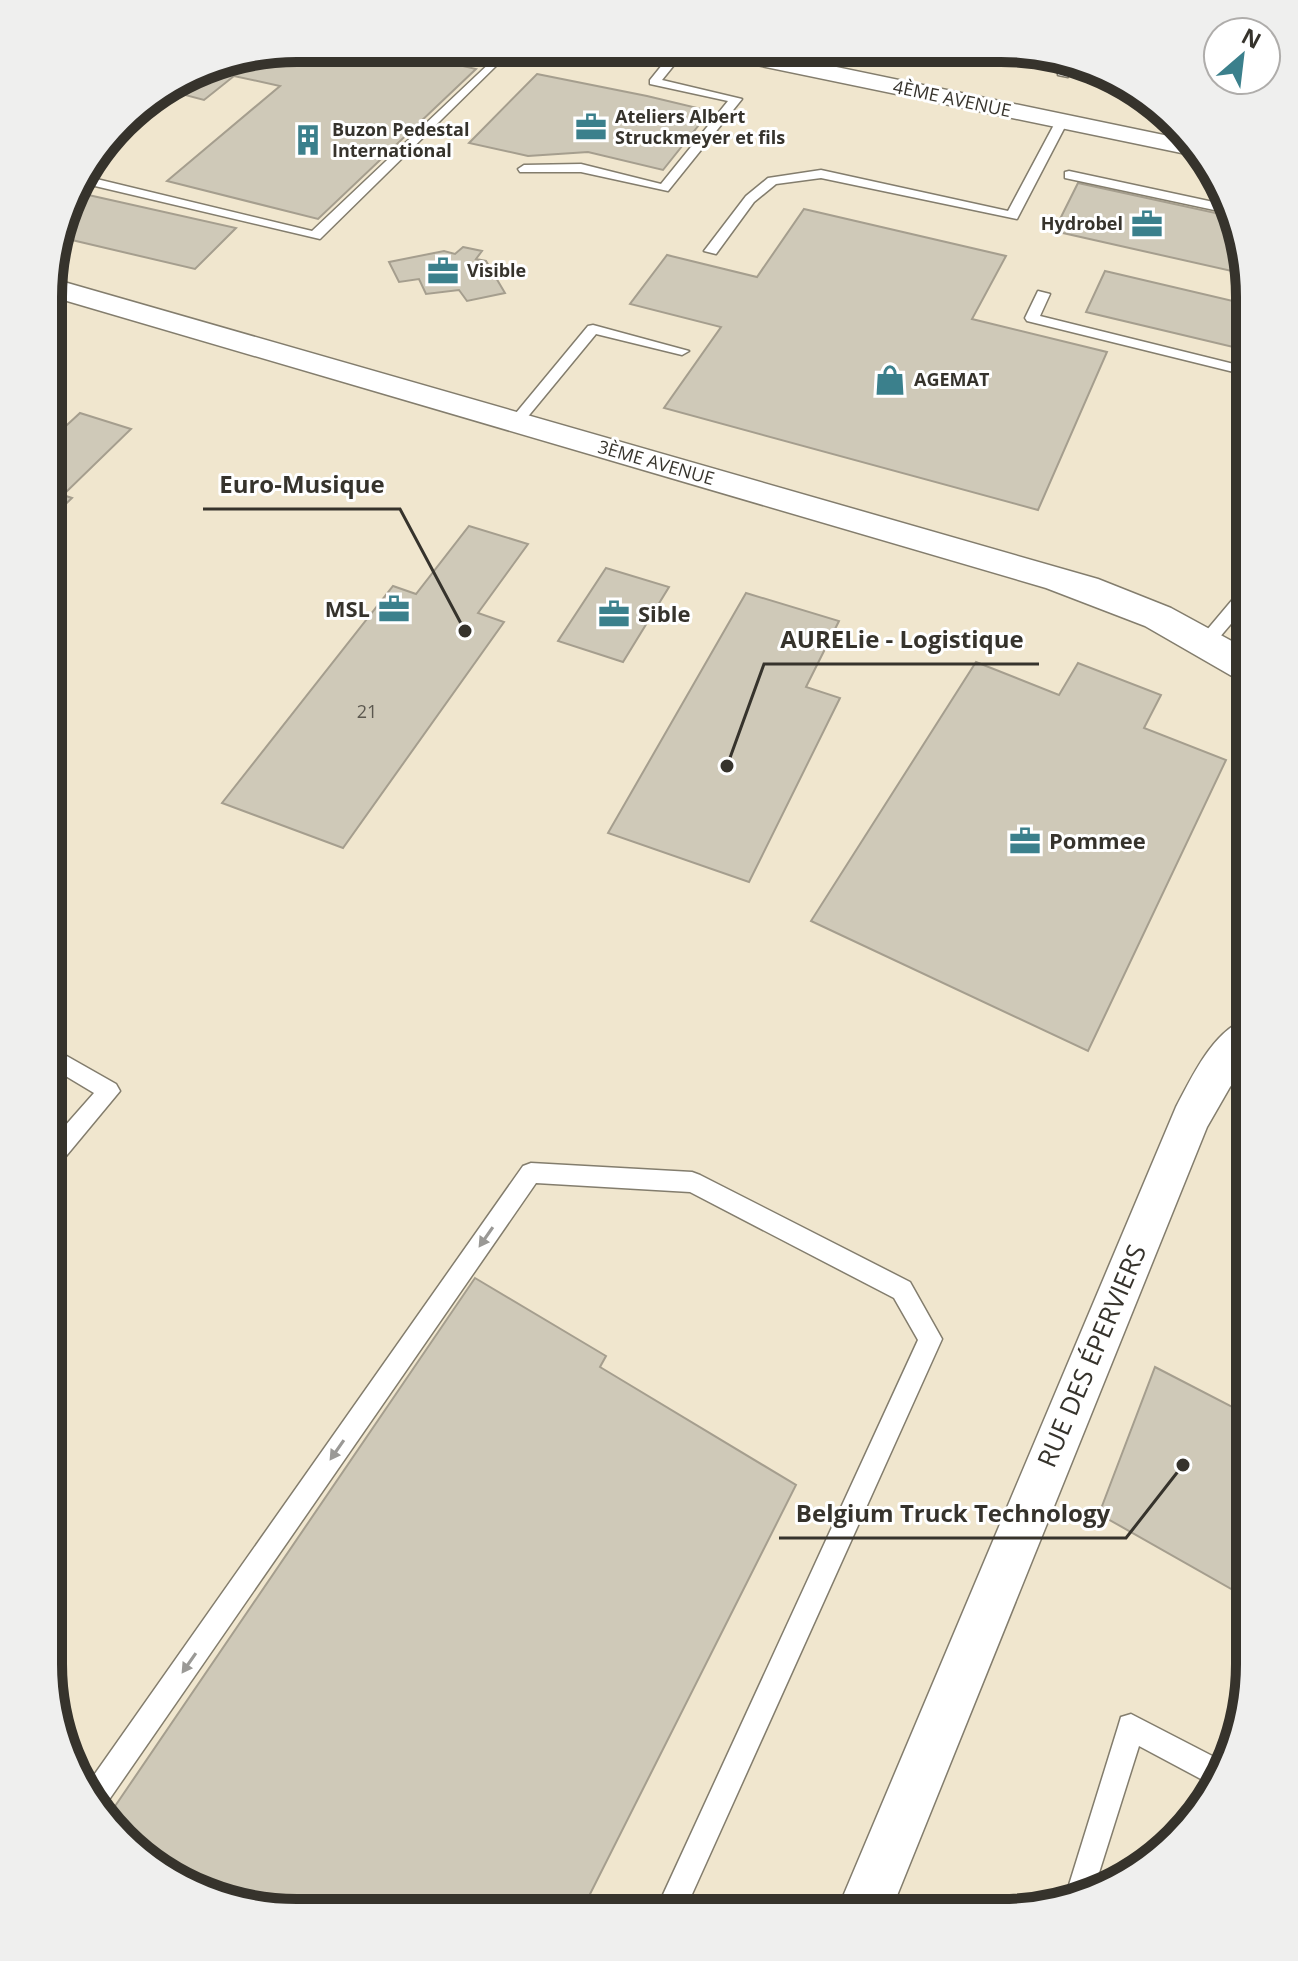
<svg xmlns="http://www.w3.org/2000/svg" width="1298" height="1961" font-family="'Open Sans',sans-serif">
<rect width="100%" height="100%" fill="#f9f2e0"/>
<polygon fill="#f0e6ce" points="297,48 1034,50 1153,100 1231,201 1250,297 1249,1681 1208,1803 1153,1861 1097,1894 1002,1913 265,1911 146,1862 67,1760 48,1664 50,264 81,173 133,109 216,61"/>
<g fill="#cfc9b8" stroke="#a59e8e" stroke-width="2">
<polygon points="297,48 385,48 476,69 318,219 167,181 280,86 234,76 204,100 166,90 216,61"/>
<polygon points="537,74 647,96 710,111 663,170 588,152 528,156 469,143"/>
<polygon points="1078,183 1234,217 1245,274 1054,231"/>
<polygon points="75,192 236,228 195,269 59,237"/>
<polygon points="804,209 1006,256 972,319 1107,352 1038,510 664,408 721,327 630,304 667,255 757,277"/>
<polygon points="463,247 482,251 476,259 486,261 505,293 467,301 459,290 426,294 419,279 399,282 389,262 444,251 455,254"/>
<polygon points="1105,271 1250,305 1250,351 1086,312"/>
<polygon points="80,413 131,429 63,495 72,498 50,519 50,436 54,437"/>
<polygon points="469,526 528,544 478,613 504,622 343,848 222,803 393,586 416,594"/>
<polygon points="606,568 669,587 623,662 558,641"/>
<polygon points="746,593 839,621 806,687 840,698 749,882 608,833"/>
<polygon points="976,662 1059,695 1078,663 1161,695 1144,728 1226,760 1088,1051 811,921"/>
<polygon points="475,1278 606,1356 600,1367 796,1485 581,1912 265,1911 192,1881 109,1815"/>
<polygon points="1155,1367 1250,1416 1249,1599 1099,1514"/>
<polygon points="112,1817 192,1881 146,1862"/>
</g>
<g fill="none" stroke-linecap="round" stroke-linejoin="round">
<defs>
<g id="service">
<polygon points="675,49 687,49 662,80 742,99 668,191 581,172 520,172 518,169 524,165 581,164 661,184 728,101 650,84 650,80"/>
<polygon points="495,58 501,61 499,63 320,239 78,182 80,175 312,231"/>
<polygon points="1058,60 1069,65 1068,77 1058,75"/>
<polygon points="1062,117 1068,121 1017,219 821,178 776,184 754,202 716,254 704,251 746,196 768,178 821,170 1008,211 1056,121"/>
<polygon points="1069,171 1232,206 1233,214 1065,178 1065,172"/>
<polygon points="1038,291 1050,294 1040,316 1250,368 1250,376 1027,321 1025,318"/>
<polygon points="593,325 689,351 682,355 596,334 521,425 511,425 511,419 588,326"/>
<polygon points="1250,564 1250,599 1247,605 1213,645 1201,645 1199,641 1201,637 1233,599 1242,570"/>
<polygon points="49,1046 116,1084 120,1091 57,1167 49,1170 49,1144 94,1093 49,1066"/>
<polygon points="531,1163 692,1172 700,1175 910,1282 942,1339 684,1912 655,1912 918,1340 894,1298 690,1192 536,1183 104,1807 87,1785 523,1166"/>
<polygon points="1131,1714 1222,1761 1214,1786 1139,1746 1092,1895 1064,1901 1118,1727 1121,1717"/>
</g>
<path id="minor" d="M1250,1017V1060L1230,1087L1207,1127L890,1913H836L1176,1107C1193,1075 1213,1030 1250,1017Z"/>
<g id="tertiary">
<polygon points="701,49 750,49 1183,139 1196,156 713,56 704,54"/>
<polygon points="50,278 1098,579 1171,608 1250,651 1250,683 1237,679 1145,626 1046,588 50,296"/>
</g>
</defs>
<use href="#service" stroke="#837d6d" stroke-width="3"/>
<use href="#minor" stroke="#837d6d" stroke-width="3"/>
<use href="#tertiary" stroke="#837d6d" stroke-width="3"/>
<use href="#service" fill="#fff" fill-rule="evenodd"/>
<use href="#minor" fill="#fff" fill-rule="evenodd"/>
<use href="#tertiary" fill="#fff" fill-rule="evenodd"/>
</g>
<defs><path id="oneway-solid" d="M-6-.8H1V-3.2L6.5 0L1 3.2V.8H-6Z" transform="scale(2)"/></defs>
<g fill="#9a9996">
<use href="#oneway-solid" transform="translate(486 1237) rotate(125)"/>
<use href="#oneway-solid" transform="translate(337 1450) rotate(125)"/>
<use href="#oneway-solid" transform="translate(189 1663) rotate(125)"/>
</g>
<defs>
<symbol id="office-bare" viewBox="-9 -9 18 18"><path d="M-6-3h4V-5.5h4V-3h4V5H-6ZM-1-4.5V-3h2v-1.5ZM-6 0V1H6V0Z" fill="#3b808c" stroke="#fff" stroke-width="2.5" paint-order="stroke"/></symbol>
<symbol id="building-bare" viewBox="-9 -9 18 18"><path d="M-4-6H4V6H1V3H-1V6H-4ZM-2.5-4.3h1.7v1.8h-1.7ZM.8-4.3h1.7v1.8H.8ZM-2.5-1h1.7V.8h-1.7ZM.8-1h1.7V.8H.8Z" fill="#3b808c" stroke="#fff" stroke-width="2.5" paint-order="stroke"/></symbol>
<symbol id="shop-bare" viewBox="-9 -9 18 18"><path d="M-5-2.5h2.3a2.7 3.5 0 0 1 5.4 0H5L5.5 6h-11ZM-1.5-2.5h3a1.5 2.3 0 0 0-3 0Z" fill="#3b808c" stroke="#fff" stroke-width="2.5" paint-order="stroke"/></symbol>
</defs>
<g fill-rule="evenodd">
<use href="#office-bare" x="569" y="105" width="44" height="44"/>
<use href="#building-bare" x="286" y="118" width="44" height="44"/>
<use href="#office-bare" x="1125" y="202" width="44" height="44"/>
<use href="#office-bare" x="421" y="249" width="44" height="44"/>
<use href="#shop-bare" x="868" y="358" width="44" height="44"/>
<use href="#office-bare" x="372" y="587" width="44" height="44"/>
<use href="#office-bare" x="592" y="592" width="44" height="44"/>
<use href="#office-bare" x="1003" y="819" width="44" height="44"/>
</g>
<g text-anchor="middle" stroke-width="6" stroke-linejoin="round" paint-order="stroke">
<g font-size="18" fill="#36332c" stroke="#fff">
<text transform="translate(952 99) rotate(12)" y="6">4ÈME AVENUE</text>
<text transform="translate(656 463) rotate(16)" y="6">3ÈME AVENUE</text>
</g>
<g font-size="18" font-weight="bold" fill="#36332c" stroke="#fff" text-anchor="start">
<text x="615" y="123">Ateliers Albert<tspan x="615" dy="21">Struckmeyer et fils</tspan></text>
<text x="332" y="136">Buzon Pedestal<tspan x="332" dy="21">International</tspan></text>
<text x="1123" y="230" text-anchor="end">Hydrobel</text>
<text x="467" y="277">Visible</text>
<text x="914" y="386">AGEMAT</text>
</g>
<g font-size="18" fill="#5c584f">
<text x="367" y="718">21</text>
</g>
<g font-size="22" font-weight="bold" fill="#36332c" stroke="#fff" text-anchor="start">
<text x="370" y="617" text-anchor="end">MSL</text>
<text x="638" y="622">Sible</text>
<text x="1049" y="849">Pommee</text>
</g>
<g font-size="26" fill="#36332c" stroke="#fff">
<text transform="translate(1092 1356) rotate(-67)" y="9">RUE DES ÉPERVIERS</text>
</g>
</g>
<path d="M0 0H1298V1961H0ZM297 62H1001A235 235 0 0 1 1236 297V1664A235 235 0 0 1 1001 1899H297A235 235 0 0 1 62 1664V297A235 235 0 0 1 297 62Z" fill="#efefee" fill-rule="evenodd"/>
<path fill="none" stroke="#36332c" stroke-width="10" d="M297 62H1001A235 235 0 0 1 1236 297V1664A235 235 0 0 1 1001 1899H297A235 235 0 0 1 62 1664V297A235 235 0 0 1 297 62Z"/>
<path fill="none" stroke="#36332c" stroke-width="3" d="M465 631L400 509H203M727 766L764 664H1039M1183 1465L1126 1538H779"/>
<g fill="#36332c" stroke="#fff" stroke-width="3">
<circle cx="465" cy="631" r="8"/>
<circle cx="727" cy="766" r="8"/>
<circle cx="1183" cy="1465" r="8"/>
</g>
<g font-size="24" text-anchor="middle" font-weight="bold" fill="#36332c" stroke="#fff" stroke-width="6" stroke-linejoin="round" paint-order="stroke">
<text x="302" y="493">Euro-Musique</text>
<text x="902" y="648">AURELie - Logistique</text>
<text x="953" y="1522">Belgium Truck Technology</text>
</g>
<g transform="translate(1242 56) rotate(28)"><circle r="38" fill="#ffffff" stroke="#afadab" stroke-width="2"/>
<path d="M0-6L14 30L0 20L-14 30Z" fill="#3b808c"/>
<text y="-12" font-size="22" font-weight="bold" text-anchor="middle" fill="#36332c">N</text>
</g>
</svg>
